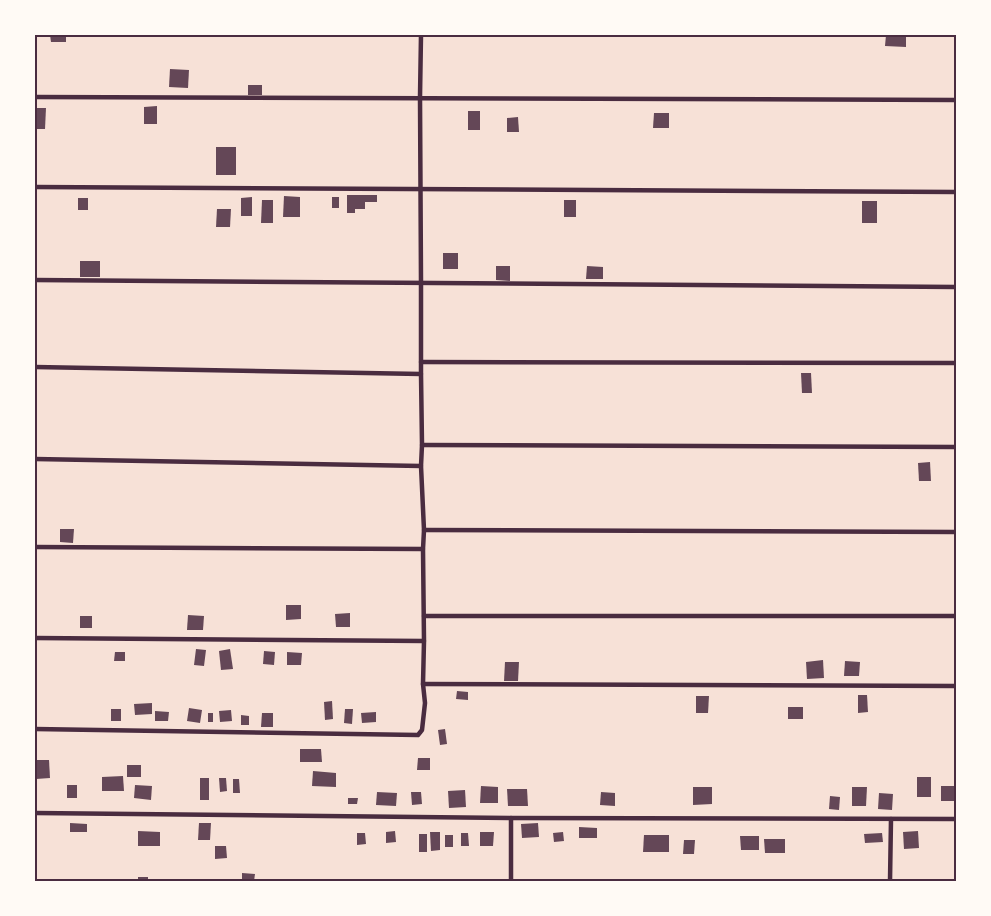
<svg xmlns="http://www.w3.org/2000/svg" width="991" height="916" font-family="'Open Sans',sans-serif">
<rect width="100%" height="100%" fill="#f7e1d7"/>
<g fill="#644757">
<polygon points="50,35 66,35 66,42 51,42"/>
<polygon points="886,35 906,35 906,47 885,46"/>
<polygon points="170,69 189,70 188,88 169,87"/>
<rect x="248" y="85" width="14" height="10"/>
<polygon points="157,106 157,124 144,124 144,107"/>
<polygon points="35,108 46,108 45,129 35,129"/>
<rect x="468" y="111" width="12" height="19"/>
<polygon points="654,113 669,113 669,128 653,128"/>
<polygon points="518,117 519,132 507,132 507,118"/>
<rect x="216" y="147" width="20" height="28"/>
<polygon points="347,195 377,195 377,202 365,202 365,209 355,209 355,213 347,213"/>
<polygon points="284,196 300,197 300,217 283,217"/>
<polygon points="252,197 252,216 241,216 241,198"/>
<rect x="332" y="197" width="7" height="11"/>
<rect x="78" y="198" width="10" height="12"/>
<polygon points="262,200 273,200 273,223 261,223"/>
<rect x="564" y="200" width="12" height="17"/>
<rect x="862" y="201" width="15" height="22"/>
<polygon points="217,209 231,209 230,227 216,227"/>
<rect x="443" y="253" width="15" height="16"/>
<rect x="80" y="261" width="20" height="16"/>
<polygon points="496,266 510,266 510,281 496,280"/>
<polygon points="587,266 603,267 603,279 586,279"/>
<polygon points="801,373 811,373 812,393 802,393"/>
<polygon points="930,462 931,481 919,481 918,463"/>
<polygon points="60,529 74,529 73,543 60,542"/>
<polygon points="286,605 301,605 301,619 286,620"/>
<polygon points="350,613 350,627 336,627 335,614"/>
<polygon points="188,615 204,616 203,630 187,630"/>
<rect x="80" y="616" width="12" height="12"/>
<polygon points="196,649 206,650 204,666 194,665"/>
<polygon points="230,649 233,669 221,670 219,651"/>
<polygon points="264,651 275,652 274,665 263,664"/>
<polygon points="115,652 125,652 125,661 114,661"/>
<polygon points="287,652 302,653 301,665 287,665"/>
<polygon points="823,660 824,678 807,679 806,662"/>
<polygon points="845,661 860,662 859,676 844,676"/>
<polygon points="505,662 519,662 518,681 504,681"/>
<polygon points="457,691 468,692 468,700 456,699"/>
<polygon points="858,695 867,695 868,712 858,713"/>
<polygon points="696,696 709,696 708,713 696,713"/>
<polygon points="332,701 333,719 325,720 324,702"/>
<polygon points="152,703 152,714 135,715 134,704"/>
<rect x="788" y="707" width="15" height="12"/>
<polygon points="189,708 202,710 200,723 187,721"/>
<rect x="111" y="709" width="10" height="12"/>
<polygon points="345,709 353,709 352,724 344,723"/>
<polygon points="231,710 232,721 220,722 219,711"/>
<polygon points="155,711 169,712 168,721 155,721"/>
<polygon points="376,712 376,722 362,723 361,713"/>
<rect x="208" y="713" width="5" height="9"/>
<polygon points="262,713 273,713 273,727 261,727"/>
<polygon points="241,715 249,716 249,725 241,725"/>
<polygon points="445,729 447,744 440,745 438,730"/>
<polygon points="300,749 321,749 322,762 300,762"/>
<polygon points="418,758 430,758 430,770 417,770"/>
<polygon points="36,760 49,760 50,778 36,779"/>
<rect x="127" y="765" width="14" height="12"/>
<polygon points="313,771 336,773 336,787 312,786"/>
<polygon points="123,776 124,791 102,791 102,777"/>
<rect x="917" y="777" width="14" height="20"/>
<rect x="200" y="778" width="9" height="22"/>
<polygon points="219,778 226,778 227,791 220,792"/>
<polygon points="233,779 239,779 240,793 233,793"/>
<rect x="67" y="785" width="10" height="13"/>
<polygon points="135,785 152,786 151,800 134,798"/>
<polygon points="481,786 498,787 498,803 480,803"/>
<rect x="941" y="786" width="15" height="15"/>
<polygon points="693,787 712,787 712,804 693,805"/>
<polygon points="852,787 867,787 866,806 852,806"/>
<polygon points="507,789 527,789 528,806 508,806"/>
<polygon points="465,790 466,807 449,808 448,791"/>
<polygon points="377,792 397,793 396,806 376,805"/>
<polygon points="411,792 421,792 422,804 412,805"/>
<polygon points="601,792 615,793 615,806 600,805"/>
<polygon points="879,793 893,794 892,810 878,809"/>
<polygon points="830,796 840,797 839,810 829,809"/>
<polygon points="348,798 358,798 357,804 348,804"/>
<polygon points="70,823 87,824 87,832 70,832"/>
<polygon points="199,823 211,823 210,840 198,840"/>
<polygon points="538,823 539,837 522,838 521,824"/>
<polygon points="579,827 597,828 597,838 579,838"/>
<polygon points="138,831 160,832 160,846 138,846"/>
<polygon points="395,831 396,842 386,843 386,832"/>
<polygon points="918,831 919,848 904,849 903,832"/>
<polygon points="430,832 440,832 440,850 431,851"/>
<polygon points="480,832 494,832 493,846 480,846"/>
<polygon points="563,832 564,841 554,842 553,833"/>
<polygon points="357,833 365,833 366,844 357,845"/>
<polygon points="461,833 468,833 469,846 461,846"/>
<polygon points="882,833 883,842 865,843 864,834"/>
<rect x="419" y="834" width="8" height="18"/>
<rect x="445" y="835" width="8" height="12"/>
<polygon points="644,835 669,835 669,852 643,852"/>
<polygon points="740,836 759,836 759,850 741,850"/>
<polygon points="764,839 785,839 785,853 765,853"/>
<polygon points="684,840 695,840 694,854 683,854"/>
<polygon points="215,846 226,846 227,858 215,859"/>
<polygon points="242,873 255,874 254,881 242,881"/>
<rect x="138" y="877" width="10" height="4"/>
</g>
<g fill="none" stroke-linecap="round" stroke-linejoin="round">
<g stroke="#4a2c40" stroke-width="4.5">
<polyline points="35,97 956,100"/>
<polyline points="35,187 956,192"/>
<polyline points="35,280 956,287"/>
<polyline points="421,362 956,363"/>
<polyline points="35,367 421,374"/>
<polyline points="422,445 956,447"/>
<polyline points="35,459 421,466"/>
<polyline points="424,530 956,532"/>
<polyline points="35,547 423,549"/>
<polyline points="424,616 956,616"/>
<polyline points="35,638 424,641"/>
<polyline points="423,684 956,686"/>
<polyline points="35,729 418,735 422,730 425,703 423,684 424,641 423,549 424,530 421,466 422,445 421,374 421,282 420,97 421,35"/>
<polyline points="35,813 511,818 956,819"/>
<polyline points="511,818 511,881"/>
<polyline points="890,881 891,819"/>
</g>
</g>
<rect width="991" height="916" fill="none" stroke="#fffaf5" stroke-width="72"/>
<rect x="36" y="36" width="919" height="844" fill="none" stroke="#4a2c40" stroke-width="2"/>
</svg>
